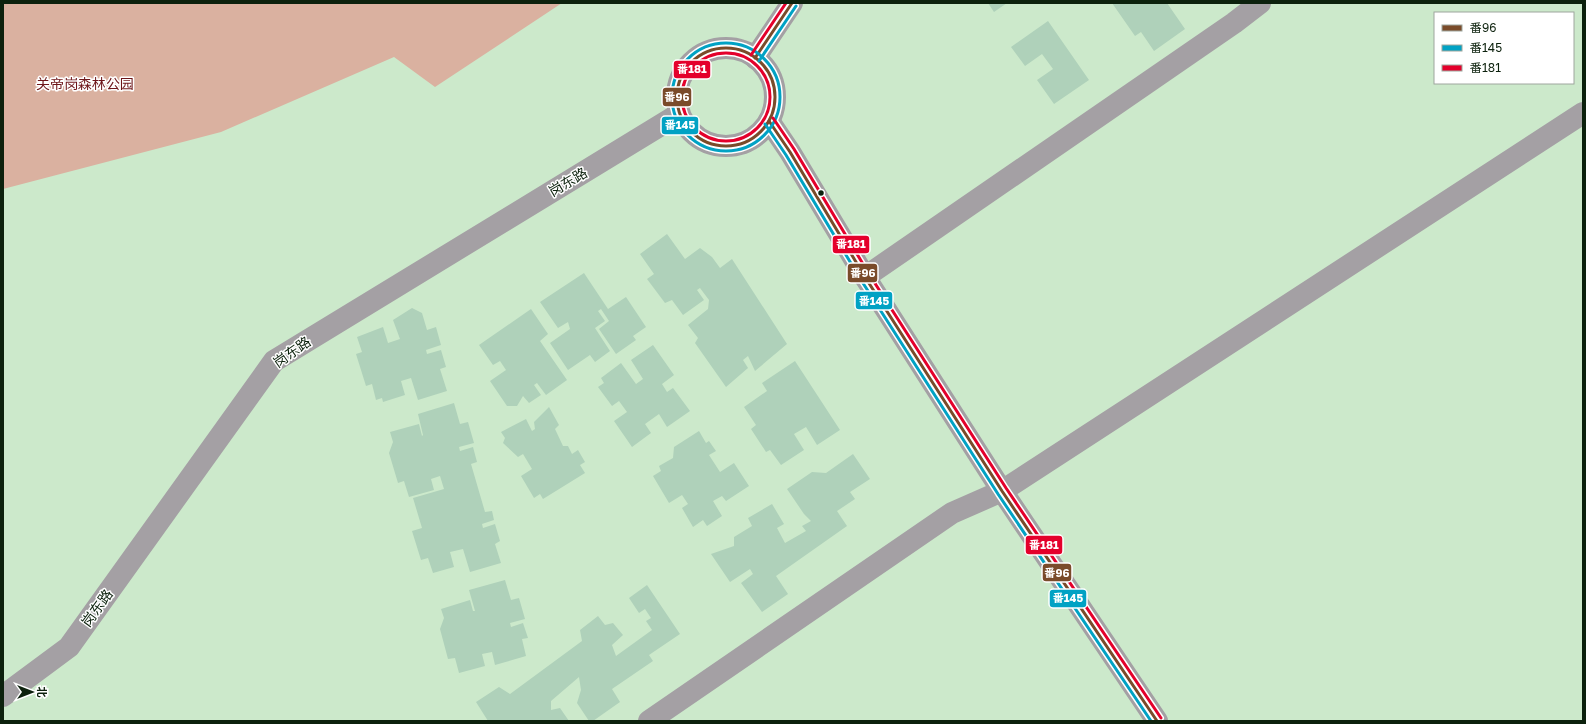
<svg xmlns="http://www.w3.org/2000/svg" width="1586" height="724" font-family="'Golos Text','Noto Sans SC',sans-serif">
<rect width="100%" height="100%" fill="#cce9cb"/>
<polygon fill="#dab1a0" points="3,3 562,3 435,87 394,57 221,132 3,189"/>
<g fill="#afd1ba">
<polygon points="988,3 1007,3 994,12"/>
<polygon points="1112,3 1167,3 1185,29 1154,51 1141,32 1135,36"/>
<polygon points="1048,21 1089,80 1054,104 1037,80 1053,69 1042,54 1025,66 1011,47"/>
<polygon points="667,234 685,259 700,248 712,257 720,268 732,259 787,344 755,371 748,356 743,360 748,368 726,387 695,343 698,338 688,325 708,309 709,300 700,288 697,290 704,300 683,315 672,300 665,303 647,279 654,274 640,254"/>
<polygon points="584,273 608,309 626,297 646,327 633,336 636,340 616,354 599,329 609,321 601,309 598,311 605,321 595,328 610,351 595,362 590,355 568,370 550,343 570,329 568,322 558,328 540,302"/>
<polygon points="412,308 422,313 427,330 436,327 441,345 426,350 427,354 441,350 446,367 440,369 447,391 418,400 411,378 401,381 405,395 383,402 382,398 376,400 372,384 366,386 356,354 362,352 357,337 383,327 388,343 400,339 393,320"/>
<polygon points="531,309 548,334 540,341 567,380 546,395 537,383 534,385 541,395 529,403 523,396 517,406 507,406 490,381 506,370 500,361 493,365 479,345"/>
<polygon points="653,345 674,375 662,384 667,392 673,388 690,411 667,427 659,414 645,424 651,433 632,447 614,421 627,412 619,401 612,406 598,387 604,383 601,378 621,363 636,384 643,379 631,360"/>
<polygon points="795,361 840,430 817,445 806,427 794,434 804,450 781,465 770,450 766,452 751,429 756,425 744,407 767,391 762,383"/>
<polygon points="454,403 460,424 468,422 474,443 459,447 460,451 473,447 477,462 471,464 485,512 492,511 494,520 482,524 483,528 495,524 500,541 495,544 501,563 470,572 463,549 450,552 454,567 433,573 428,558 421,560 412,531 422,528 413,498 444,489 440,476 431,479 434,490 409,497 404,481 398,483 389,453 393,442 390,432 419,424 422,436 423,435 418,414"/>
<polygon points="549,407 559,425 555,429 563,446 568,446 572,454 578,450 585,462 580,465 585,473 543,499 540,494 534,498 521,476 532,469 523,454 518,457 503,443 505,438 501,432 526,419 532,431 535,429 534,422"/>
<polygon points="699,431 706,443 709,441 716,451 709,455 720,472 734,463 749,486 726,501 722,496 713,501 722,516 707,526 703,520 693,527 682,508 688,504 682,495 669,503 653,476 661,471 659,466 673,458 674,447"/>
<polygon points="853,454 870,479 850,492 855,499 837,511 847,526 776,576 788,594 762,612 741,583 753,574 750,569 730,582 711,554 734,546 734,537 752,526 748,518 772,504 784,524 777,528 785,543 806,531 802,526 811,521 804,514 787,489 812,472 826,473"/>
<polygon points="505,580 511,600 519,598 525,619 510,623 511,627 523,623 528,638 522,639 526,656 495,665 492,652 482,654 485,666 459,673 455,658 448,659 440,629 444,618 441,609 470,600 473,611 475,611 469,590"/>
<polygon points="647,585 680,634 649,655 653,661 612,689 620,702 593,721 589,721 577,703 581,690 579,677 551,701 551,710 560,708 569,721 488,721 476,702 499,687 510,694 582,641 580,630 598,616 605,625 613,623 623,635 612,645 616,656 652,630 646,621 651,618 645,609 639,613 629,598"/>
</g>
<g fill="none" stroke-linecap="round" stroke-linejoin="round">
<g stroke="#a4a0a4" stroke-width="22">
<circle cx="726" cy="97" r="49"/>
<polyline points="755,58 792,3"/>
<polyline points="769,121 790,152 865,277 1002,491 1157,721"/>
<polyline points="865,277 1234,23 1260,3"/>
<polyline points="3,696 69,647 274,361 679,114"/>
<polyline points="649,721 952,513 1002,491 1583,113"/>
</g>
<defs>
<g id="bus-1">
<circle cx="726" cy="97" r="49"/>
<polyline points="755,58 792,3"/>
<polyline points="769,121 790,152 865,277 1002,491 1157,721"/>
</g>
<g id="bus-2">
<circle cx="726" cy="97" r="54"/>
<polyline points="759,61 796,6"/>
<polyline points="765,124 786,155 861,280 998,494 1151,721"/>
</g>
<g id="bus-3">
<circle cx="726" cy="97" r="44"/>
<polyline points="751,55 786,3"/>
<polyline points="773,118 794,149 869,274 1006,488 1161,718"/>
</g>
</defs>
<use href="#bus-1" stroke="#fff" stroke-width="6"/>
<use href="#bus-2" stroke="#fff" stroke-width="6"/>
<use href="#bus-3" stroke="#fff" stroke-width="6"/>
<use href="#bus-1" stroke="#7a4b2a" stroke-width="3"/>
<use href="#bus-2" stroke="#01a2c4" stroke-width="3"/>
<use href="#bus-3" stroke="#e4002b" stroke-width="3"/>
</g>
<circle fill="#0c210d" stroke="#fff" stroke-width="1.5" cx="821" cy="193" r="3.5"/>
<g text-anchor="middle" stroke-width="3" stroke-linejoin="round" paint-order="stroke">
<g font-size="14" fill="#6d1519" stroke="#fff">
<text x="85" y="89">关帝岗森林公园</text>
</g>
<g font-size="14" fill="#0c210d" stroke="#fff">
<text transform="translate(568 182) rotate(-31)" y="5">岗东路</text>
<text transform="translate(292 352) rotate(-35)" y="5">岗东路</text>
<text transform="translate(97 608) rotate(-54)" y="5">岗东路</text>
</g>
</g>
<g stroke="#fff" stroke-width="1.5">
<rect x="673" y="60" width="38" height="19" rx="4" fill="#e4002b"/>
<rect x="662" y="87" width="30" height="20" rx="4" fill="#7a4b2a"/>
<rect x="661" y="116" width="38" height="19" rx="4" fill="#01a2c4"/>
<rect x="832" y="235" width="38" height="19" rx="4" fill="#e4002b"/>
<rect x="847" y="263" width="31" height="20" rx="4" fill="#7a4b2a"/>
<rect x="855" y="291" width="38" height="19" rx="4" fill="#01a2c4"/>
<rect x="1025" y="535" width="38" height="20" rx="4" fill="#e4002b"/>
<rect x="1042" y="563" width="30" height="19" rx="4" fill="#7a4b2a"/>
<rect x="1049" y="589" width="38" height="19" rx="4" fill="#01a2c4"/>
</g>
<g font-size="11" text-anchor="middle" font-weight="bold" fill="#fff">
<text x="692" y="73">番181</text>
<text x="677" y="101">番96</text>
<text x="680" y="129">番145</text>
<text x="851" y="248">番181</text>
<text x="863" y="277">番96</text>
<text x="874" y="305">番145</text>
<text x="1044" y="549">番181</text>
<text x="1057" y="577">番96</text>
<text x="1068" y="602">番145</text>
</g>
<rect width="1586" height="724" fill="none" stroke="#0c210d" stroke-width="8"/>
<rect x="1434" y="12" width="140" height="72" fill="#ffffff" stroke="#9ea69e"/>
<rect x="1442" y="25" width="20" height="6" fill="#7a4b2a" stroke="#9ea69e"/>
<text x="1470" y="32" font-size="12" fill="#0c210d">番96</text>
<rect x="1442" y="45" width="20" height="6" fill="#01a2c4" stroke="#9ea69e"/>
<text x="1470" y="52" font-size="12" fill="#0c210d">番145</text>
<rect x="1442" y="65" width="20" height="6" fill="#e4002b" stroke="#9ea69e"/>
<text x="1470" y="72" font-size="12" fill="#0c210d">番181</text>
<g transform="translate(32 692) rotate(90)" stroke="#ffffff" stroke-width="3" paint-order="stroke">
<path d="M0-3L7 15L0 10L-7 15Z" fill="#0c210d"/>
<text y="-6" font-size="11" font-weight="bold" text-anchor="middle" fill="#0c210d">北</text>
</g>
</svg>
